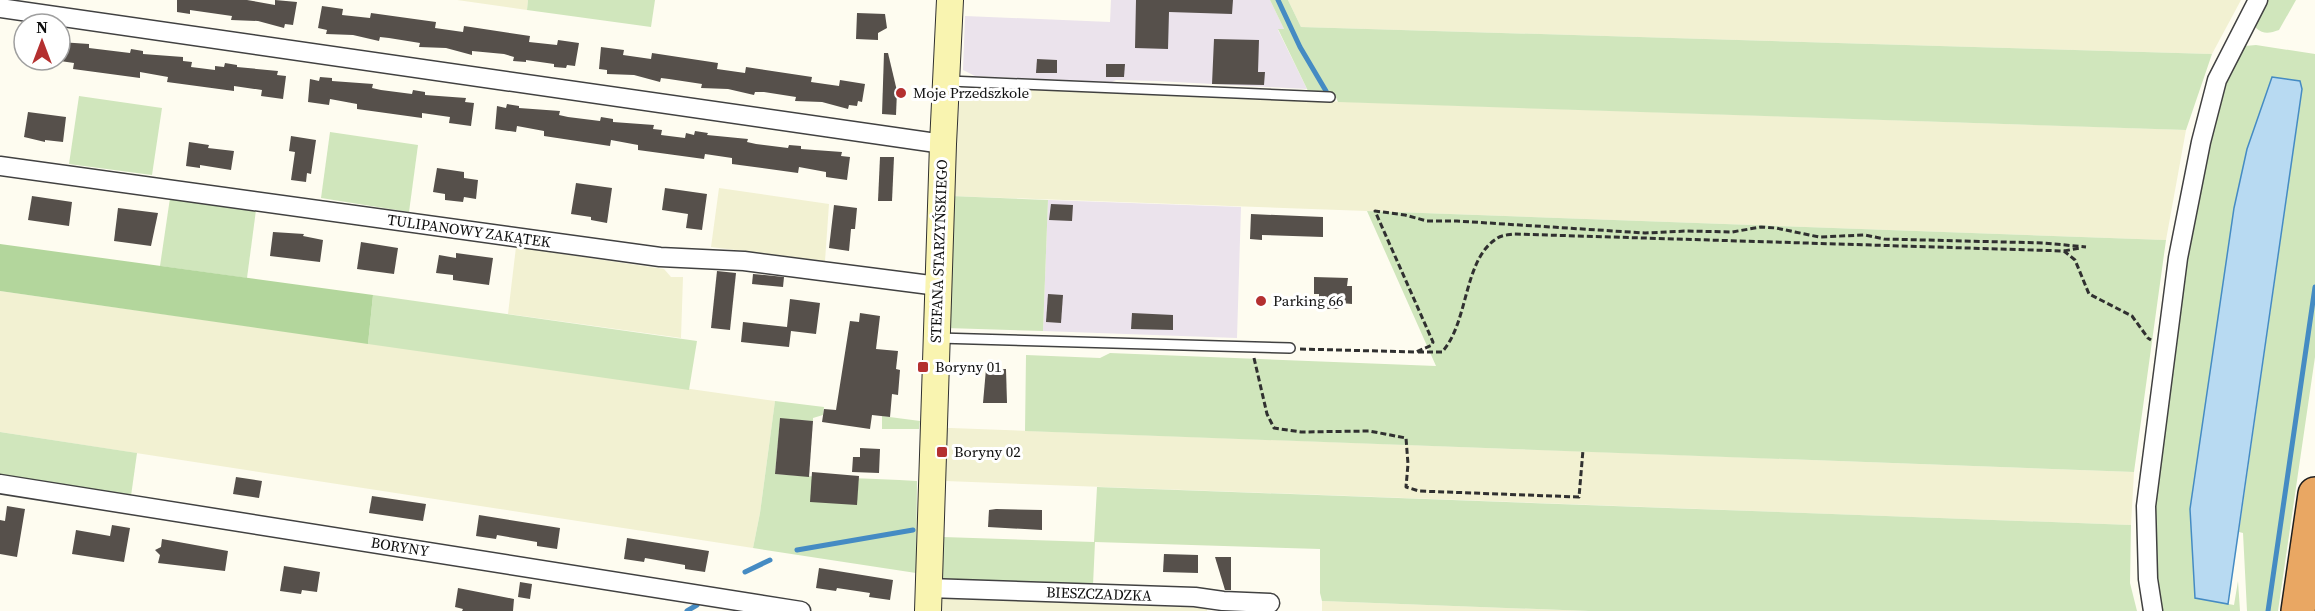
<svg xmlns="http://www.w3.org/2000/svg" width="2315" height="611" font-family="'Source Serif 4',serif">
<rect width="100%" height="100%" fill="#fefcf0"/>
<g fill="#ebe3ec">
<polygon points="1111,0 1270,0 1284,29 1278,30 1307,89 1157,81 1116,80 1112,82 975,76 963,70 965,16 1110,22"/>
<polygon points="1048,200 1241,207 1237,338 1043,331"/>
</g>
<g fill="#f2f1d2">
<polygon points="457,0 528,0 527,10"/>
<polygon points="1288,0 2241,0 2212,54 1301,27"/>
<polygon points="976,87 1323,101 2186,130 2166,240 951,196 960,98"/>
<polygon points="719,188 829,204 825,261 711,247"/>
<polygon points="516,247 664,269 671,277 683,277 681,338 508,314"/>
<polygon points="0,291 775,401 760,513 753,548 0,432"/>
<polygon points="945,428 951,428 2134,472 2131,525 945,481"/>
<polygon points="939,598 1207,608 1207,611 937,611"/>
<polygon points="1322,601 1589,611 1322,611"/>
</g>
<g fill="#d0e6bc">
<polygon points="528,0 655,0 651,27 527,10"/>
<polygon points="1270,0 1288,0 1301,27 2212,54 2186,130 1338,102 1334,93 1309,93 1278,29 1284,29"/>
<path d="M2266,0H2296L2279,30C2270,33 2264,35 2256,28V20Z"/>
<polygon points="2256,45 2315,54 2315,357 2278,611 2247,611 2243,533 2239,532 2302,89 2272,77 2247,149 2234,208 2190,509 2195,598 2234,605 2238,581 2240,611 2161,611 2154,558 2154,513 2190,233 2204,158 2223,92 2240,52 2245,46"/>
<polygon points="79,96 162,108 152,175 69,164"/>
<polygon points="330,132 418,145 409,212 321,198"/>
<polygon points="951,196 1048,200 1043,331 946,328"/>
<polygon points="170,198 256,210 247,278 160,266"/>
<polygon points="1367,211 2166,240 2134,472 1025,431 1026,355 1100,358 1110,353 1436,366"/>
<polygon points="373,295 697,341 689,390 368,344"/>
<path d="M775,401L824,407L823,415L813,418V421L780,419L775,474C822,478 870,478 917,481L916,573L753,548L760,513Z"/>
<polygon points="882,416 920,421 919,429 882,429"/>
<polygon points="0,432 137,453 131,496 0,478"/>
<polygon points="1097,487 2131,525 2130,583 2137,611 1589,611 1322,601 1320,593 1320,549 1095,542 1093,585 941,579 943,537 1094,542"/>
</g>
<polygon fill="#b3d69c" points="0,244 373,295 368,344 0,291"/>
<polygon fill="#b8daf2" stroke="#458bc3" stroke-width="1.5" points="2272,77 2300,81 2302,89 2228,604 2195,598 2190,509 2234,208 2247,149"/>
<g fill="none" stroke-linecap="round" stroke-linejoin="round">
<g stroke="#458bc3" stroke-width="5">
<polyline points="1278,0 1300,47 1326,91"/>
<polyline points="797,550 913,530"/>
<polyline points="745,572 770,560"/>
<polyline points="687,611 697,605"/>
<polyline points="2268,611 2315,287"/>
</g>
</g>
<g fill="#56504b">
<polygon points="177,0 247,0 275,5 275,0 297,2 293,25 285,24 284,28 258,21 231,20 232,16 190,10 190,14 177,12"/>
<polygon points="1136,0 1233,0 1232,14 1169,12 1168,49 1135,48"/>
<polygon points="322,6 343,9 342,15 370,18 371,13 436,22 435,28 463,32 464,26 530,36 529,42 557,45 558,40 579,43 575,66 567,65 566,68 554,67 554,64 526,60 526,62 513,61 514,57 504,54 472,51 472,55 446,48 419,47 420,43 389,38 380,37 379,41 353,35 326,34 327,30 318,28"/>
<polygon points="857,13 885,14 887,28 878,33 878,40 856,39"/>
<polygon points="1214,39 1259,40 1258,72 1265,72 1264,85 1212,84"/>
<polygon points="60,42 89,44 89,48 130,53 131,49 143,51 143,54 183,57 183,61 192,62 191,67 215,70 215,66 224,67 225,63 237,65 237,67 278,71 277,75 286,76 283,99 261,96 262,90 234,86 234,91 167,82 168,77 140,72 140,78 73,69 74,63 60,61"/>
<polygon points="601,47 624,50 623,55 651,59 652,53 718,63 717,69 745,73 746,67 812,77 811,82 839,86 840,80 865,84 862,102 858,101 857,106 849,105 848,109 822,102 795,101 796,97 764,92 755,92 754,95 728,89 701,88 702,84 669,79 661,78 660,82 634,75 607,74 607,70 599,69"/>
<polygon points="884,53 888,53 897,91 896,115 882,114"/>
<polygon points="1037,59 1057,60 1057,73 1036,73"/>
<polygon points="1106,64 1125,64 1124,77 1106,77"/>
<polygon points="320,77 332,78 332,81 373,84 372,88 381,90 412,94 413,90 425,92 425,95 466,98 465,102 474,103 471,126 449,123 450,117 422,113 422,118 357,109 357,104 330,99 329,105 308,102 310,79 319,81"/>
<polygon points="507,104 519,106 519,108 560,111 559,115 568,117 600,121 601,117 613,119 613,122 654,125 653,129 662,130 661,135 685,138 686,133 694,135 695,131 708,133 707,135 748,139 747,142 756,144 788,148 789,145 801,146 801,149 842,152 841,156 850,157 847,180 826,177 826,172 799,167 798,173 732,164 732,158 705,154 704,159 638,150 638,145 611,140 610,146 544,136 544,131 517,126 516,132 495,129 497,106 506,108"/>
<polygon points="28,112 66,117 63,142 45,140 45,142 24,137"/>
<polygon points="291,136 316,140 311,174 307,173 306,182 291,180 295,152 289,151"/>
<polygon points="189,142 209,145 208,148 234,151 231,170 200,165 200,168 186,166"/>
<polygon points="880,157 894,157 892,201 878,201"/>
<polygon points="437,168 464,172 464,178 478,180 476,199 464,197 463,202 445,200 445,194 433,192"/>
<polygon points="576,183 612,188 607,223 591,220 591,217 571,214"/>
<polygon points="665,188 707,194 702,230 686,228 688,214 662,210"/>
<polygon points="32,196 72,202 69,226 28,220"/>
<polygon points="1051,204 1073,205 1072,221 1049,220"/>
<polygon points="834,205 857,208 855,229 851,229 849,251 829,248"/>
<polygon points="118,208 158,213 151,246 114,241"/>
<polygon points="1251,214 1323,217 1323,237 1262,235 1262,240 1250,239"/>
<polygon points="273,232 304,234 303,236 323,240 320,262 270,256"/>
<polygon points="361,242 398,248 394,274 357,269"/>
<polygon points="456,253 493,258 489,285 453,280 453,275 436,273 439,255 456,258"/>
<polygon points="717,271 736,273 730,330 711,328"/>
<polygon points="753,274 784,277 783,287 752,284"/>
<polygon points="1314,277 1348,278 1347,286 1352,286 1352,304 1341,303 1340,309 1319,309 1319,294 1314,294"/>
<polygon points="1048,294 1063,295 1061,323 1046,322"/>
<polygon points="790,299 820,303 816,334 791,331 789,347 741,342 743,322 787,327"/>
<polygon points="860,313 880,316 876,349 898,351 896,369 900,370 898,395 892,394 890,417 872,415 870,429 822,422 824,409 836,410 850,321 859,322"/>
<polygon points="1132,313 1173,315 1173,330 1131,329"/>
<polygon points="986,369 1006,369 1007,403 983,403"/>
<polygon points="780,418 813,421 809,477 775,474"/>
<polygon points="860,448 880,449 879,473 852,472 853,457 860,457"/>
<polygon points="812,472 859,476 857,505 810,502"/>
<polygon points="236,477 262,481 259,498 233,494"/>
<polygon points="372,496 426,504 423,521 369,513"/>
<polygon points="7,506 25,509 17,557 0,554 0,520 5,521"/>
<polygon points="996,509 1042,510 1042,530 988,527 989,510"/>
<polygon points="479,515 560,528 557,549 537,546 537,542 497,535 496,539 476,536"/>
<polygon points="112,525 130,528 124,562 72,554 76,530 110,536"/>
<polygon points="627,538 709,551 705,572 685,569 685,565 645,558 644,562 624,559"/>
<polygon points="162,539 228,551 225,571 158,563 160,555 155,550 161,547"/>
<polygon points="1164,554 1198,555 1198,573 1163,572"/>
<polygon points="1215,557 1231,557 1231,590 1225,590"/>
<polygon points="284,566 320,572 317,592 302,590 301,594 280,591"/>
<polygon points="819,568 893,580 890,600 869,597 870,593 837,588 836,591 816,588"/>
<polygon points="520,582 532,584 530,599 518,597"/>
<polygon points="458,588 514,599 513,611 462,611 463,609 455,607"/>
</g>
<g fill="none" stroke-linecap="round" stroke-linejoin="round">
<defs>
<g id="lane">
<polyline points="949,81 1330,97"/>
<polyline points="938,338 1290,348"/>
</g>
<g id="street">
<polyline points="0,8 943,144"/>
<polyline points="0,166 660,257 744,261 938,286"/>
<polyline points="0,484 801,611"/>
<polyline points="928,588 1195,597 1223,601 1270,603"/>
<polyline points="2153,611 2148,579 2146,506 2178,258 2201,142 2217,80 2258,0"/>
</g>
<polyline id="secondary" points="928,611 943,144 950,0"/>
<polyline id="highway" points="2298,611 2315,494"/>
</defs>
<use href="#lane" stroke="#414141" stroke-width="12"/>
<use href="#street" stroke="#414141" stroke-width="21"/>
<use href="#secondary" stroke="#303030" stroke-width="28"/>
<use href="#highway" stroke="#1f1f1f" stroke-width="36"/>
<g stroke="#303030" stroke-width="3" stroke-dasharray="6 3" stroke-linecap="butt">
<polyline points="2064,251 2080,248"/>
<polyline points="1300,349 1416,352 1432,345 1433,342 1375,211 1405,215 1427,221 1457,221 1645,233 1687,231 1732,232 1761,227 1776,228 1819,237 1865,235 1884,239 2044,243 2086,247"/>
<path d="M1418,352H1442C1469,322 1463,261 1496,239C1501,235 1508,235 1514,234L2064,251L2075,260L2089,294L2132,316L2148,338L2151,340"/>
<polyline points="1254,358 1267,414 1274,428 1301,432 1369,431 1406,438 1408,464 1406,487 1419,491 1579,497 1583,450"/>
</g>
<use href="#lane" stroke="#fff" stroke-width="9"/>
<use href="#street" stroke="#fff" stroke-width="18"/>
<use href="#secondary" stroke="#f9f4b0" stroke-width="26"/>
<use href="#highway" stroke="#e9a763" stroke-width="33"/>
</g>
<g fill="#b43030" stroke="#fff" stroke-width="2">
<circle cx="901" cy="93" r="6"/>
<circle cx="1261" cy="301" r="6"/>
<rect x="917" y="361" width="12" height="12" rx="3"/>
<rect x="936" y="446" width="12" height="12" rx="3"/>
</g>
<g text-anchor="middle" stroke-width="6" stroke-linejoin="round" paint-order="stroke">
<g font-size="15" fill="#0e0e0e" stroke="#fff" text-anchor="start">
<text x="913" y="98">Moje Przedszkole</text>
<text x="1273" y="306">Parking 66</text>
<text x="935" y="372">Boryny 01</text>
<text x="954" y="457">Boryny 02</text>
</g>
<g font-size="15" fill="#0e0e0e" stroke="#fff">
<text transform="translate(469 231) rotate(8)" y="5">TULIPANOWY ZAKĄTEK</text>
<text transform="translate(939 251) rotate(-88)" y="5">STEFANA STARZYŃSKIEGO</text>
<text transform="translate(400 547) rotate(9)" y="5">BORYNY</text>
<text transform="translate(1099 594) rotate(2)" y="5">BIESZCZADZKA</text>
</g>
</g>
<g transform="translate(42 42)"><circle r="28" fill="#ffffff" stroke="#9f9f9f" stroke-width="1.5"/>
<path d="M0-4.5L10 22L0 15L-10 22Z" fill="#b43030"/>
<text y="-9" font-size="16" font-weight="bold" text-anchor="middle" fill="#0e0e0e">N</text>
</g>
</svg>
